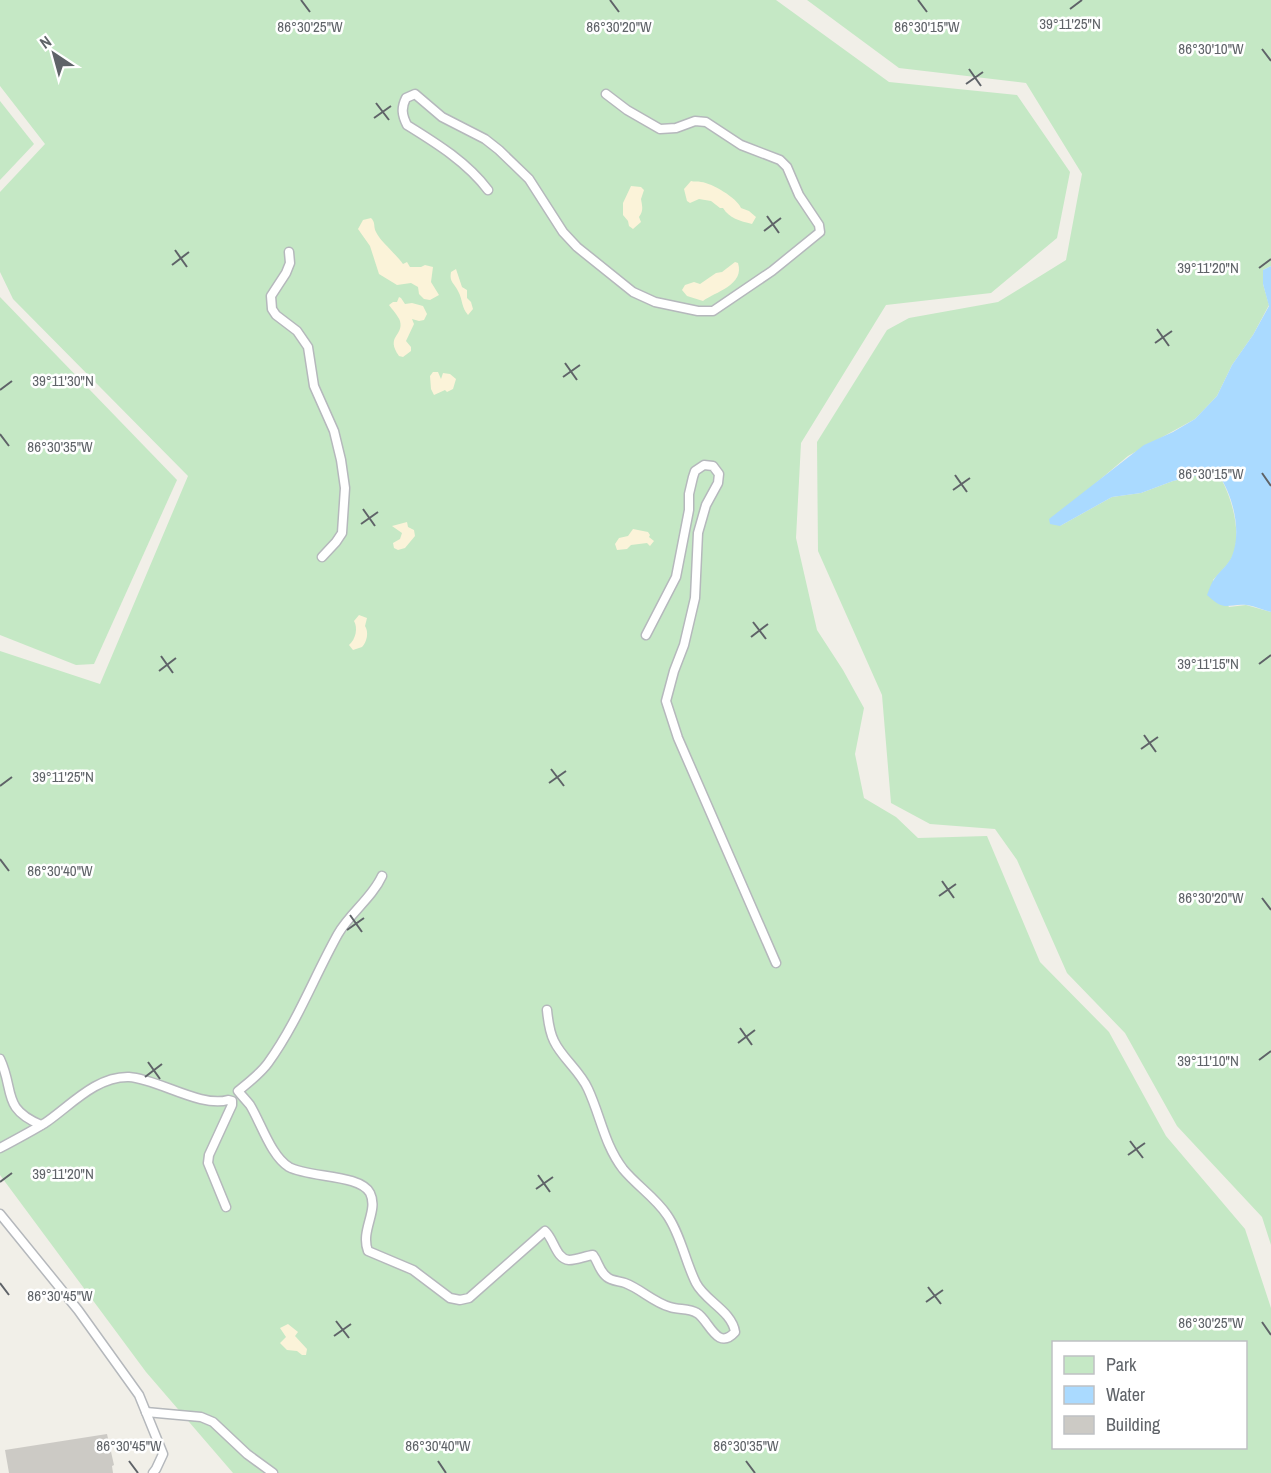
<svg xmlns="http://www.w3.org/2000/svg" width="1271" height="1473" font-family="'Archivo Narrow',sans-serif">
<rect width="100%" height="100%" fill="#f1efe8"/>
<g fill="#c5e8c5" fill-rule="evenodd">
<path d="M0,0H776L889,82L1017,95L1070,172L1057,238L991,293L886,305L801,443L796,538L817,630L843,670L864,708L855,754L864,798L896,817L918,838L987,836L1040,962L1109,1032L1166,1136L1245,1229L1271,1308V1473H233L146,1372L0,1175V651L100,684L188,476L13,299L0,272V192L45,144L0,86ZM1054,1342H1246V1448H1054Z"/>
<path d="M807,0H1271V266L1263,270V284L1269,305L1253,335L1232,365L1217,396L1195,419L1128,456L1084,493L1060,526L1112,497L1141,493L1173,481L1208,473L1218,474C1231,493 1244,537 1231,559C1227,566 1219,573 1213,580L1229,607L1246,605L1271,612V1245L1262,1217L1177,1126L1125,1033L1067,973L1017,860L995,829L930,824L891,803L882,695L818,551L817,442L887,330L909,318L998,302L1066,260L1082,174L1026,83L899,68Z"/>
<polygon points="0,101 34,144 0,180"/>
<polygon points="0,297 177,480 94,664 76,665 0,635"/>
</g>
<g fill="#fbf3d9">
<path d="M691,181C694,182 698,181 701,182C712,183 737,198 741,208L749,211L756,217L752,224C740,221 729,218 723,208H720L711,201L699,199L690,203L687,201L684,189Z"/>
<path d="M631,186L641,187L644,190L641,199C642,206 644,210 639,217L641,222L633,229L629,226L628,221L623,215V203Z"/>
<path d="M371,218C376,223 373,226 376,232C380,241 397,255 403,264L407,262L410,267H421L425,265L433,267L431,282L439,295L430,300L424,299L419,294L418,287L411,283L397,285L379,274L370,246L358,229L363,220Z"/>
<path d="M735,262L738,263C745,285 715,292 703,301L687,296L682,290L685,285L694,282L700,284L716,273L722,272Z"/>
<path d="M456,269L462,287L467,290V298L471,302L473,309L468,315C461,307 463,300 458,291C454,283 449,282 451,272Z"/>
<path d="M399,297L401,298L405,304L412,303L423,306L427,314L424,320L419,321L412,319L414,324L406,341L411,347V351L403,357L399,356C385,336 404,336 400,321C399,317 392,309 389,305L393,302H397Z"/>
<polygon points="433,372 438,372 441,379 443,373 450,374 456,379 453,389 447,392 445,390 434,395 431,389 430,376"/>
<polygon points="407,522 408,527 414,530 415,536 405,548 398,550 394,548 393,543 400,539 402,533 392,526"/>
<polygon points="633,529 648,532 650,535 649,537 654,541 650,546 647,543 631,545 627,549 617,550 615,544 619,538 628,536"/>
<path d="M359,615L367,618L365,626C369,632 367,642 362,647L353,650L349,645C356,639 358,628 354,621Z"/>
<polygon points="288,1324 298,1332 295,1336 307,1349 306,1355 302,1355 297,1351 287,1350 280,1343 286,1337 280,1328"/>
</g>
<path fill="#aadaff" d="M1271,266V612C1263,610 1255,606 1247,605C1227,603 1226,613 1207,595C1209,590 1211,583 1215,578C1220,571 1229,564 1232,556C1242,531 1233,495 1218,474L1208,473L1173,481L1141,493L1112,497L1060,526L1050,524L1049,519L1144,445L1173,432L1195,419L1217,396L1232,365L1253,335L1269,306L1263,284V270Z"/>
<polygon fill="#cccac5" points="107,1434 114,1465 112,1466 113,1473 9,1473 5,1450"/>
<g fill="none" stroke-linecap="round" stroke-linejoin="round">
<defs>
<g id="service">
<path d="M488,190C467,162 436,143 407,125C402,115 401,108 406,98L415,94L442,117L485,139L499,150L529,179L563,232L577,247L633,292L655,302L698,311H713L772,271L820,232L819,225L799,195L787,167L780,160L741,145L706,122L695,121L676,128L660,129L627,110L606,94"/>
<polyline points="289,252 290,263 286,273 271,296 272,309 276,315 297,331 308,347 314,386 334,431 341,460 345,488 342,533 336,542 322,557"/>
<polyline points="646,635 676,577 689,510 689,494 693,477 695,471 704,465 713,466 719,474 718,483 706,505 698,533 695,598 684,645 674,671 666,701 678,738 776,963"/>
<path d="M382,876C372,898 350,913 338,934C314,977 297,1023 268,1063C260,1074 248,1083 238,1091C242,1096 246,1100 250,1105C261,1123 271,1156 289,1167C309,1178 360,1174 370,1193C379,1211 360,1230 368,1251L413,1270L450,1298L460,1300L469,1298L545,1231C554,1239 556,1259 569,1260C577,1260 585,1256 593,1255C599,1263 599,1271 607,1277C611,1281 620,1281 625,1283C641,1289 653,1302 670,1307C679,1310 689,1308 697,1313C709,1320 717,1352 735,1332C732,1311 705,1301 696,1283C685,1261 681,1235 667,1215C656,1198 636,1185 623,1169C604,1144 601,1117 588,1089C580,1071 562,1058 554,1041C549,1031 548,1020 547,1010"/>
<path d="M0,1059C15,1091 1,1108 41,1125"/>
<path d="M0,1148C15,1140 30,1132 45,1123C70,1106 96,1076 129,1077C158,1079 201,1108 228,1100L232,1101V1105L209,1155L208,1163L226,1207"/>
<polyline points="0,1214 78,1310 139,1395 163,1454 156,1469 153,1473"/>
<polyline points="146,1412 201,1417 213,1422 247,1454 273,1473"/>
</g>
</defs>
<use href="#service" stroke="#b5b8bc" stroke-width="11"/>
<use href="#service" stroke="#fff" stroke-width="8"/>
</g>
<path fill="none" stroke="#5f6368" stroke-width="2" d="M301,0L310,12M610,0L619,12M918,0L927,12M1070,9L1082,0M1262,49L1271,61M969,69L981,86M966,84L983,72M376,103L389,120M374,118L391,106M767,216L779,233M764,231L781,218M175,250L187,267M172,265L189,252M1259,268L1271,259M1157,329L1169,346M1155,343L1172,331M565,363L577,380M563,377L580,365M0,390L12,381M0,434L9,446M1262,473L1271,486M955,475L967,492M953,490L970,478M363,509L375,526M361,524L378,512M753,622L766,639M751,637L768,624M161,656L173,673M1259,664L1271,655M159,671L176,658M1144,735L1156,752M1141,749L1158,737M551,769L564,786M549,783L566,771M0,786L12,777M0,859L9,871M942,881L954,898M939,896L956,884M1262,898L1271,910M350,915L362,932M347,930L364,918M740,1028L752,1045M738,1043L755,1030M1259,1060L1271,1051M148,1062L160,1079M145,1077L162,1064M1130,1141L1143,1158M1128,1155L1145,1143M538,1175L550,1192M0,1182L12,1173M536,1189L553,1177M0,1283L9,1295M928,1287L941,1304M926,1302L943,1290M336,1321L349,1338M1262,1322L1271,1335M334,1336L351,1324M129,1461L138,1473M438,1461L446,1473M746,1461L755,1473"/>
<g font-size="15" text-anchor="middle" fill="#5f6368" stroke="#fff" stroke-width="5" stroke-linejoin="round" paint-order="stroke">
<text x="1070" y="29">39°11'25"N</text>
<text x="310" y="32">86°30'25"W</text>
<text x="619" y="32">86°30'20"W</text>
<text x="927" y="32">86°30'15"W</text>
<text x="1211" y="54">86°30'10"W</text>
<text x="1208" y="273">39°11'20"N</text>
<text x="63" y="386">39°11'30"N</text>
<text x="60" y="452">86°30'35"W</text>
<text x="1211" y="479">86°30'15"W</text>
<text x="1208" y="669">39°11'15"N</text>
<text x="63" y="782">39°11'25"N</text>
<text x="60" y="876">86°30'40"W</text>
<text x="1211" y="903">86°30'20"W</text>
<text x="1208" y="1066">39°11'10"N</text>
<text x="63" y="1179">39°11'20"N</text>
<text x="60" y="1301">86°30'45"W</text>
<text x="1211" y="1328">86°30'25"W</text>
<text x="129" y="1451">86°30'45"W</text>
<text x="438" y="1451">86°30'40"W</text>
<text x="746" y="1451">86°30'35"W</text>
</g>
<rect x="1052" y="1341" width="195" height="108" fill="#ffffff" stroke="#bfc1c3" stroke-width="1.5"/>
<rect x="1064" y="1356" width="30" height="18" fill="#c5e8c5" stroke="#bfc1c3" stroke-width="1.5"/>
<text x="1106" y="1371" font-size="18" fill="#5f6368">Park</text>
<rect x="1064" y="1386" width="30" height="18" fill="#aadaff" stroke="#bfc1c3" stroke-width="1.5"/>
<text x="1106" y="1401" font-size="18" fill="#5f6368">Water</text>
<rect x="1064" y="1416" width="30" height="18" fill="#cccac5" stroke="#bfc1c3" stroke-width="1.5"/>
<text x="1106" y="1431" font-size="18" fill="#5f6368">Building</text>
<g transform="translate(54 54) rotate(324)" stroke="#ffffff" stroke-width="4.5" paint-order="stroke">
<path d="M0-4.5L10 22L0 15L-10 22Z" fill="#5f6368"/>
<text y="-9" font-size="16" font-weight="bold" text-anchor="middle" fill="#5f6368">N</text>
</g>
</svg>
